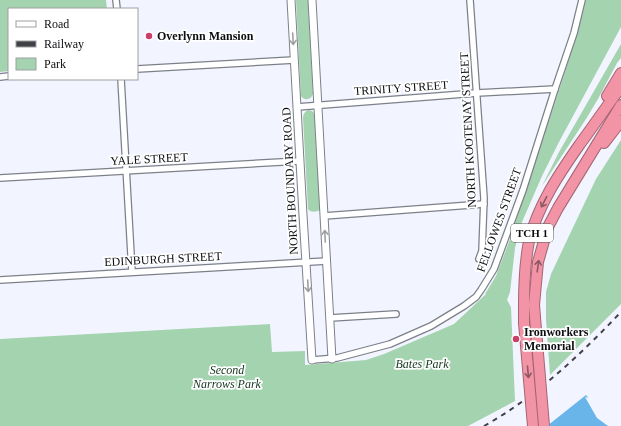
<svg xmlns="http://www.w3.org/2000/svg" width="621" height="426" font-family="'Times New Roman',serif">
<rect width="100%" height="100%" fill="#f2f5ff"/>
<g fill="#a4d3b0">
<polygon points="0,0 106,0 107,9 9,9 9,71 0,72"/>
<path d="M296,0H308L313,94C311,100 304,101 301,96Z"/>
<polygon points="586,0 621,0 621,27 559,142 542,176 522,222 515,248 510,292 507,300 511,307 515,401 468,426 0,426 0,339 270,324 272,352 305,351 305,365 366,360 384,354 454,324 486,294 485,294 496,276 510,239 565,72 582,16"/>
<polygon points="621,44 621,58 617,63 598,99 586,119 542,186 559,152"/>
<path d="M309,110L312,111L315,114L320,208V210C316,212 311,213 308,209L303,118C303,114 305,111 309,110Z"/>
<polygon points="621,140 621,304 550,375 546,319 546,292 551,274 596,179"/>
</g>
<polygon fill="#69b5e9" points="586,395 601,414 613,424 621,426 547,426"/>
<polygon fill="#f2f5ff" points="585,397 589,398 602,412 614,422 621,424 621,426 608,426 597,418"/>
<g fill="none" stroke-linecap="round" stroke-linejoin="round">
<defs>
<g id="minor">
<polyline points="116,0 117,9"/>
<polyline points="470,0 484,198 482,251 479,259"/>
<polyline points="137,69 294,60"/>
<polyline points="0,77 9,76"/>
<polyline points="121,79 132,272"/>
<polyline points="297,107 477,93 555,89"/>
<polyline points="0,178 300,161"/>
<polyline points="324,216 484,204"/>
<polyline points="0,280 327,261"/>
<polyline points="330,318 396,314"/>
<polyline points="312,360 337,358 390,344 431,326 464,306 476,297 481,290 494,269 523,190 555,89 574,33 582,0"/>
</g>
<g id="tertiary">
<polyline points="291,0 303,215 312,360"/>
<polyline points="312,0 332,359"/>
</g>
<g id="motorway">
<polyline points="607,96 621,73"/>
<polyline points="604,143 621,121"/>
<path d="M524,305C524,284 525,262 529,241C538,205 559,174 580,144C594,125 607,106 621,87"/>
<polyline points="534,305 538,262 548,227 558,208 621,105"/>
</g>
</defs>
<use href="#minor" stroke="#7d8088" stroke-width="8"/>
<use href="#tertiary" stroke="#7d8088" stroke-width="9"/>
<use href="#motorway" stroke="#a26572" stroke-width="12"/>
<use href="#minor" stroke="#fff" stroke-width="5.5"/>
<use href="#tertiary" stroke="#fff" stroke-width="7"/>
<use href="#motorway" stroke="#f394a6" stroke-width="10"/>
<path stroke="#404146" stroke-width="2" stroke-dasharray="5 5" stroke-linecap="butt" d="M484,426C536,397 580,355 621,312"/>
<defs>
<g id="motorway-bridge">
<polyline points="524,305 524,323 533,426"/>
<polyline points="534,305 544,426"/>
</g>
</defs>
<use href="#motorway-bridge" stroke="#a26572" stroke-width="12" stroke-linecap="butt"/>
<use href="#motorway-bridge" stroke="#f394a6" stroke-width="10"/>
</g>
<defs><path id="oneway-shaft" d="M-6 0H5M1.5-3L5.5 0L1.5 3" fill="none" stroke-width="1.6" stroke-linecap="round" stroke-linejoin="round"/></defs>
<g stroke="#9e9fa0">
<use href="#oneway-shaft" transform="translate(293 39) rotate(87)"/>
<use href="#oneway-shaft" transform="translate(325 236) rotate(-93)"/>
<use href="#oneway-shaft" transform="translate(308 286) rotate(87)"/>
</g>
<g stroke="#8c5863">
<use href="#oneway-shaft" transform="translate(544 202) rotate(117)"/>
<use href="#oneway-shaft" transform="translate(538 266) rotate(-82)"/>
<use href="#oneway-shaft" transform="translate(528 372) rotate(85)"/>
</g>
<g fill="#cb3e6c" stroke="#fff" stroke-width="1.5">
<circle cx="149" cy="36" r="4"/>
<circle cx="516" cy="339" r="4"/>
</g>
<g text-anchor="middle" stroke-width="3.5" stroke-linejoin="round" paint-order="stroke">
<rect fill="#fff" stroke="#565658" stroke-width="1" x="511" y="224" width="42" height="18" rx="3"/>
<g font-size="11" font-weight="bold" fill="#0d0e11">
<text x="532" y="237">TCH 1</text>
</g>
<g font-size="12" font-weight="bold" fill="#0d0e11" stroke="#fff" text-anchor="start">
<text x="157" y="40">Overlynn Mansion</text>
<text x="524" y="336">Ironworkers<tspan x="524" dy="14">Memorial</tspan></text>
</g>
<g font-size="12" fill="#0d0e11" stroke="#fff">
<text transform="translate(401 88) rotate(-4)" y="4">TRINITY STREET</text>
<text transform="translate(468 130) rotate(-93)" y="4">NORTH KOOTENAY STREET</text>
<text transform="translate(149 159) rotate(-3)" y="4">YALE STREET</text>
<text transform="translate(290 181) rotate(-93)" y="4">NORTH BOUNDARY ROAD</text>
<text transform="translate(499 220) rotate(-70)" y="4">FELLOWES STREET</text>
<text transform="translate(163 259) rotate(-3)" y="4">EDINBURGH STREET</text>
</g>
<g font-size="12" font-style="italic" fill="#14341f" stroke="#fff">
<text x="422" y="368">Bates Park</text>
<text x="227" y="374">Second<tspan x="227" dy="14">Narrows Park</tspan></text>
</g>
</g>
<rect x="8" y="8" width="130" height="72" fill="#ffffff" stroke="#9e9fa0"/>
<rect x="16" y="21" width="20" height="6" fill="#ffffff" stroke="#9e9fa0"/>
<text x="44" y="28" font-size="12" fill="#0d0e11">Road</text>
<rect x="16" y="41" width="20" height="6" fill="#404146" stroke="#9e9fa0"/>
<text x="44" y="48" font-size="12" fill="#0d0e11">Railway</text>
<rect x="16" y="58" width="20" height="12" fill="#a4d3b0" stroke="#9e9fa0"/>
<text x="44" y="68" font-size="12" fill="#0d0e11">Park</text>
</svg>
